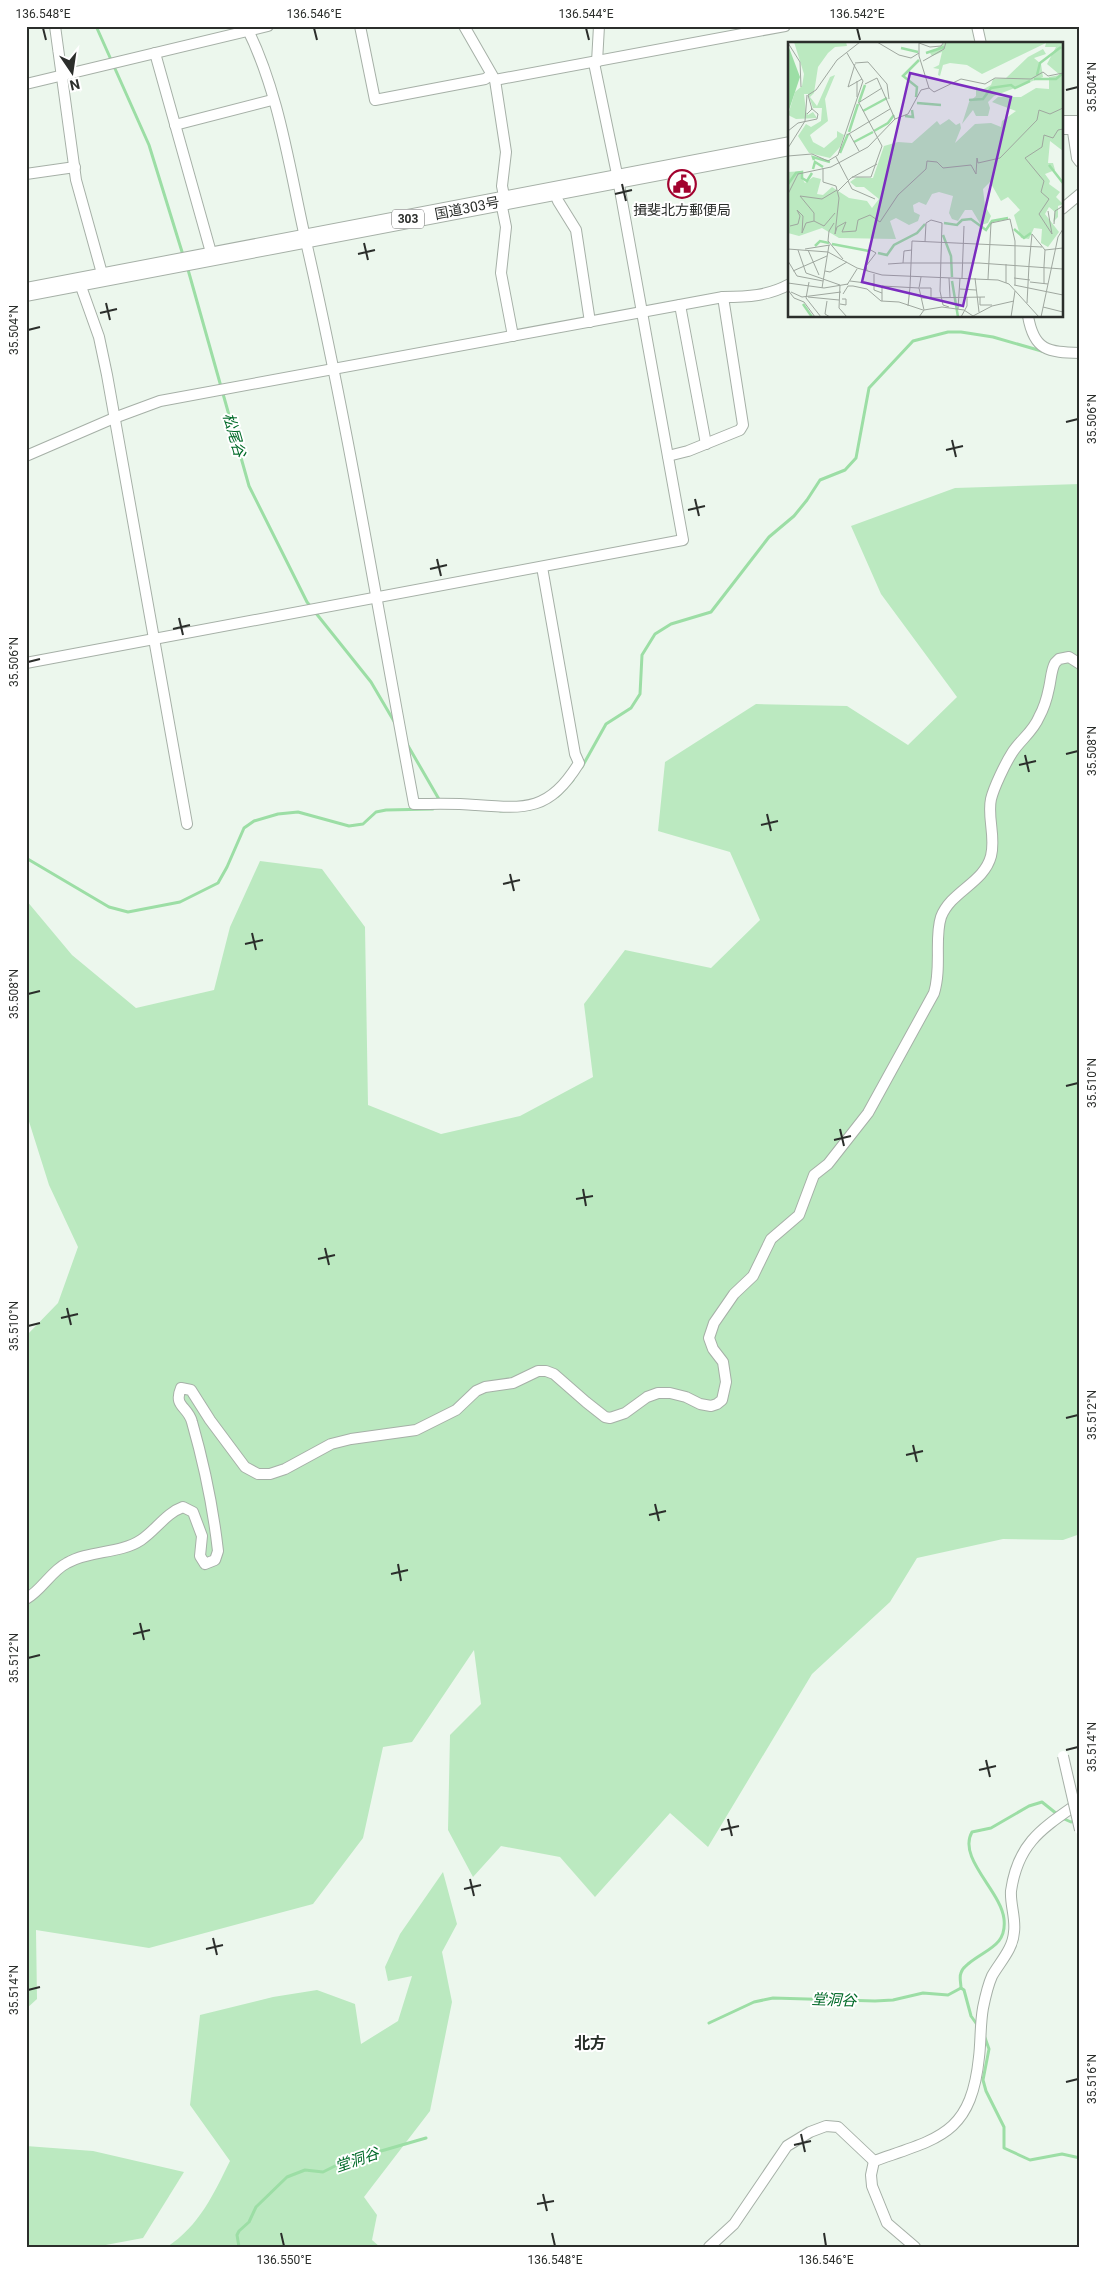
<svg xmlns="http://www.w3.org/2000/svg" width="1106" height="2273" font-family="Roboto,'Noto Sans JP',sans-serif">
<rect width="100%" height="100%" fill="#ecf7ed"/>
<g fill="#bbe9c0">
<polygon points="1080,484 1080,1534 1063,1540 1003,1539 917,1558 890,1602 812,1674 708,1847 670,1813 595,1897 560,1857 501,1846 473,1877 448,1830 450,1735 481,1704 474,1650 412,1742 383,1747 363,1838 313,1904 149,1948 36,1930 37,1999 26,2009 26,1336 58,1303 78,1247 49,1185 26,1112 26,900 72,955 136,1008 214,990 230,927 260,861 322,869 365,927 368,1105 441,1134 520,1116 593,1077 584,1004 625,950 711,968 760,920 730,852 658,831 665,762 756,704 847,706 908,745 957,697 881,594 851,526 955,488"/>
<path d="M443,1872L457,1924L442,1952L452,2002L430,2111L364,2197L377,2215L372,2240L380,2247H167C200,2225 213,2195 230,2161L190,2105L200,2015L273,1997L317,1990L355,2004L361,2044L398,2021L412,1976L388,1981L385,1967L400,1934Z"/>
<polygon points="26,2146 93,2151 184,2172 143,2238 95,2247 26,2247"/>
</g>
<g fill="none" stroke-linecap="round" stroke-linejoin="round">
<g stroke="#9cdea5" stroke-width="3">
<polyline points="96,26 149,145 183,255"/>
<polyline points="187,266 249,486 307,602 371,682 395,723"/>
<polyline points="407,744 440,801"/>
<polyline points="582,767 606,724 631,708 640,694 642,655 655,634 671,624 711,612 769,537 794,516 807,500 820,480 845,470 856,458 869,388 913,341 948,332 961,332 993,337 1045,352"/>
<polyline points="558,796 573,780"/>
<polyline points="500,811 530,809"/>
<polyline points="26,858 109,907 128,912 180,902 218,883 227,867 244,828 254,821 278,814 298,812 349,826 363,824 376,812 386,810 433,809"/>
<polyline points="1062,1818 1071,1822 1075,1821"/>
<polyline points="709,2023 754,2002 773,1998 875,2001 893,2000 923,1993 948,1995 961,1988"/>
<path d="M978,2026L971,2016L964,1990L961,1988C961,1983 959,1977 961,1973C962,1968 965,1967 968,1964C986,1949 1007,1946 1004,1919C1001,1891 957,1858 972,1832L991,1828L1029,1806L1042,1802L1057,1814"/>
<polyline points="984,2035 989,2049 983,2080 986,2091 1004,2127 1004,2148 1030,2160 1062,2154 1080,2158"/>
<polyline points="239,2247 237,2235 239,2231 249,2222 256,2207 287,2177 305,2170 323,2172 343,2162 426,2138"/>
</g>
<defs>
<g id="street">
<polyline points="55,26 76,180 103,277"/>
<path d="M246,26C280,93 290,173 307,246C349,430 379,618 414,804C434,804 454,803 475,805C527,809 549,811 579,763L575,754L542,567"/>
<polyline points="360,26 375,100 485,79 491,75"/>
<polyline points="464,26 495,80 506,152 502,186 505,201"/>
<polyline points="977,26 981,44"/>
<polyline points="155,53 212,256"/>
<polyline points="597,62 599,26"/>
<polyline points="495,80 785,26"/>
<polyline points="26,84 268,26"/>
<polyline points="175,125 272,100"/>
<polyline points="1072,125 1077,158 1080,162"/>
<polyline points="26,174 75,167"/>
<polyline points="554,192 558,201 576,230 590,322"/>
<polyline points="501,202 506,227 501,273 513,336"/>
<polyline points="1062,209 1080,194"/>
<polyline points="79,281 99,337 107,375 187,824"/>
<path d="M723,297C748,297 768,296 790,284"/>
<polyline points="680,305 706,444"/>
<path d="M1028,316C1034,351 1048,352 1080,353"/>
<polyline points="26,456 114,418 160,401 723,297 743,425 740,430 688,451 668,456"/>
<polyline points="26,663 683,540 618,179 594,63"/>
<path d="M26,1599C42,1590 51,1571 67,1563C89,1550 120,1554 141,1540C156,1530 166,1513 183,1507L193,1512L202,1536L200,1556L205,1564L215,1560L218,1551C213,1507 204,1464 192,1422C188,1406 173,1407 181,1388L191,1390L210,1420L245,1467L258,1474H270L285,1469L331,1444L351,1439L416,1430L456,1410L476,1391L485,1387L513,1383L538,1371H546L554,1374L586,1402L605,1417L610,1418L625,1413L647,1397L658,1393H670L686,1397L700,1404L711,1406L717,1404L722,1400L726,1382L723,1362L713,1349L709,1338L714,1323L734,1294L753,1276L771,1239L799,1215L814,1175L828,1164L868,1113L934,993C942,967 934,938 941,917C951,891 984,883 991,856C996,837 987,817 991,799C994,787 1005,764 1012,753C1020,740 1033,732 1039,717C1044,708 1047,698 1049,688C1051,680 1051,670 1055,663L1059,659L1069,657L1080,664"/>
<path d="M874,2161C939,2138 971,2135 979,2057C981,2041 980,2025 983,2008C985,1998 988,1985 992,1976C1000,1962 1013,1949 1014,1932C1016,1919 1010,1904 1011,1891C1018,1842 1043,1828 1080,1802"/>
<polyline points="874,2161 871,2175 872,2186 887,2223 915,2247"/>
<polyline points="709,2247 734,2224 787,2146 810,2132 826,2126 838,2127 874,2161"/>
</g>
<g id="highway">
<polyline points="1062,125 1080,125"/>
<polyline points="26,292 790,146"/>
</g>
</defs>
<use href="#street" stroke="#a6b0a7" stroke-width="12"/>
<use href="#highway" stroke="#a6b0a7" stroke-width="20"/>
<use href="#street" stroke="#fff" stroke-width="10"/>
<use href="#highway" stroke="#fff" stroke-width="18"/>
<defs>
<polyline id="street-bridge" points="1063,1756 1080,1830"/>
</defs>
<use href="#street-bridge" stroke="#a6b0a7" stroke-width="12" stroke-linecap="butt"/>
<use href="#street-bridge" stroke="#fff" stroke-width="10"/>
</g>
<path fill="none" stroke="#2b2e2b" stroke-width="2" d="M43,28L46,40M314,28L317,40M586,28L589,40M857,28L860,40M1066,90L1078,87M622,184L626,201M615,194L632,190M364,243L368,260M358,254L375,250M106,303L110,320M100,313L117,309M28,330L40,327M1066,422L1078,419M952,440L956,457M946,450L963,446M695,499L699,516M688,510L705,506M437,559L441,576M430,569L447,565M179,618L183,635M173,629L190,625M28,662L40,659M1066,754L1078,751M1025,755L1029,772M1019,765L1036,761M767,814L771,831M761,825L778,821M510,874L514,891M503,884L520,880M252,933L256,950M245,944L263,940M28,994L40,991M1066,1086L1078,1083M840,1129L844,1146M834,1140L851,1136M583,1189L586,1206M576,1199L593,1196M325,1248L329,1265M318,1259L335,1255M67,1308L71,1325M61,1318L78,1314M28,1326L40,1323M1066,1418L1078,1415M913,1445L917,1462M906,1455L923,1451M655,1504L659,1521M649,1515L666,1511M398,1564L401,1581M391,1574L408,1570M140,1623L144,1640M133,1634L150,1630M28,1658L40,1655M1066,1750L1078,1747M986,1760L990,1777M979,1770L996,1766M728,1819L732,1836M721,1830L739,1826M470,1879L474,1896M464,1889L481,1885M213,1938L217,1955M206,1949L223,1945M28,1990L40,1987M1066,2082L1078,2079M801,2134L805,2152M794,2145L811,2141M543,2194L547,2211M537,2204L554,2201M281,2233L284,2246M552,2233L555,2246M824,2233L826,2246"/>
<defs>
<symbol id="civic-ring" viewBox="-11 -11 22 22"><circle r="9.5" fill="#fff" stroke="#a2022e" stroke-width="1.5"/><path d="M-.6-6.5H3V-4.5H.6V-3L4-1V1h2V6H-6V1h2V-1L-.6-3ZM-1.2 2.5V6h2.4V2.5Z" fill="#a2022e"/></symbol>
</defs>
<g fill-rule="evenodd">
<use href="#civic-ring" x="666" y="168" width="32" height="32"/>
</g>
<g text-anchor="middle" stroke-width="4" stroke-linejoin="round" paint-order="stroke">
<rect fill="#fff" stroke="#6b6d6b" stroke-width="1" x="392" y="209.5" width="32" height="19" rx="4"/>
<g font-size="12" font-weight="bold" fill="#2b2e2b">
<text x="408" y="223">303</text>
</g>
<g font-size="14" fill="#2b2e2b" stroke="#fff">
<text transform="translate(467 208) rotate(-11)" y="5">国道303号</text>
</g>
<g font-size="14" fill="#2b2e2b" stroke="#fff">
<text x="682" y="215">揖斐北方郵便局</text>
</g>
<g font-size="15" font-style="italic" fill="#006a28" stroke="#fff">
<text transform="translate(234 435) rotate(74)" y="5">松尾谷</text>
<text transform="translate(834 2000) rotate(2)" y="5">堂洞谷</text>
<text transform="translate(357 2160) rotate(-19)" y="5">堂洞谷</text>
</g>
<g font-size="16" font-weight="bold" fill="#262e27" stroke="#fff">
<text x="590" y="2049">北方</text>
</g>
</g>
<g transform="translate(788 42)">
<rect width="275" height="275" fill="#ecf7ed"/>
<path d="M6,0H58L59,4L47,5L40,11L30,25L26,51L22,55L29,64L42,35L47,33L37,57L40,79L22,93L25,100L36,106L49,95V89L56,93L52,105L42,116L21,111L10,94L18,82L23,85L33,79L34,66H25L20,52H16L18,70L20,73L25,70L29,76L8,77L0,73L7,50L14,44L16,32ZM158,0H275V109L262,99L260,121H265L267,128L257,132L262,139L261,142L272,150L268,155L275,162L270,164V175L265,180L267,170L261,165L257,172L271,190L260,205L253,201L254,187L246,186L241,197L233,196L226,173L232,168L220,155L213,159L202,140L195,147L197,164L203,174L200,181L193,183L184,168H177L170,179L164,177L161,171L165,154L151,150L144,152L138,163L131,160L125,163L126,170L132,173L130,179L121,183L108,176L102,179L108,197L51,196L34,186L11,194L0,191V130L15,129L13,135L17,141L25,135L33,137L29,152L35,153L44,145L61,156L79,159L84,166L91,157L76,145H68L62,140L69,135L85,136L96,104L110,100L124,101L149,79L152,83L161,77L168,83L172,81L173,86L167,101L187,82L203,81L213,85L214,79L228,69L204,60L210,55H233L248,46L261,47V35L272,33L259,22L268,5H257L258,1L194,32L179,23L162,21L155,23L152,34L150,33L151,27L145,26L151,23L154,10L144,14L142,11ZM255,7L258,12L246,16L253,22L255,35L206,54L200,60L202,66L200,74H188L185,68L174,82L181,60L188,54V45L194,48L203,43L205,37L218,36L240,15Z" fill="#bbe9c0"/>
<path d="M0,3L12,35L0,71Z" fill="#9cdea5"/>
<path fill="none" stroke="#9cdea5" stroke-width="2.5" d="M113,6L130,10M138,11L156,5M249,33L252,21L273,5M246,37H268L274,32M128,55L129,45L115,34L131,18M181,58L195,57L203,46L223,43L227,46L242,39M71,60L77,43M129,61L153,63M75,69L99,56M117,74L125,75L124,68M86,89L100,81L106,73M61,90L70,62M66,100L85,90M52,111L60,92M26,118L25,115L42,120M261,123L275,141M25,127L27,120L35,125M0,142L8,131L14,130V136L19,139L24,131M156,181L169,183L174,178L183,177L198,188L204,179L220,176M226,187L236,196L243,191M155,193L163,214L164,235M44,202L81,209M27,204L32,199L41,201M90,211L99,213L106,203L129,191L137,182M164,239L170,275M15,262L24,275"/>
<path fill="none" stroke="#9fa79f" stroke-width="1" d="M89,0L111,13L123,16L131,11M0,1L12,20L13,45M131,1V14L141,46M131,1L142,5L153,4L156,0M135,19L156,7L158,0M67,21L80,20L99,42L101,57M67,22L60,45L74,37M69,39V55M77,42L89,36L107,77M70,61L94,46M19,72L24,67L20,53L28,48L49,18L72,0M0,89L10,81L29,77L30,72L23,66M61,91L71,109M59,93L102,67M0,106L17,79L19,53M0,114L24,112L40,119L50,113L75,39L59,11M48,115L60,138M35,126V140L48,144L51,156L47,192L49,185L58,180L54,190L68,189L70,178L82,173L92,180L110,153L138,127L139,119L149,120L155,126L183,123L188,132L189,116L190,121L212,116L249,78L251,68L262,72L275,66M64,135H83L94,104L71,61M60,139L64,147L87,157M50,149L63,136L89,122M0,152L10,132L43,125L80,105L107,77L120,72L133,48L141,46L146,50L173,37L197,42L207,36L243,37L255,30L260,34L275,31M260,169L264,192L251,172L261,157L253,150L256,139L237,116L254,105L256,93L265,96L270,88L275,87M26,179V171L12,154L34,157L49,148M46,181L41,189L40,199L55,217M266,182L267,169L275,164M2,184L10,182L12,174L9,168L15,174L14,191L18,181L26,179L36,184L47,171M137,200L138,181L143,178L154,181L152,249L155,263L161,265M0,207L40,210L69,226L94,233L210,238L221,242L251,275M17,207L42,203M10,208L18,231L52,243L51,266L59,275M20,208L31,233M124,208L116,209L115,221H191L275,227M257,208L275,206M0,219L9,234L35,239M100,222L115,221M241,223L244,192L257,208L256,224M5,229L39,214M37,229L42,230L59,220M79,229L78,224L88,211L81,207M86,232V248L94,251M133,235L131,246L136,268M161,236L162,255M174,236L176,184M187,236L191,270M226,236L242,238M200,237L203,181L222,177L227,199V243M62,239L86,242M21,240L18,256L33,275M242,240L260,242M0,241L36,246L60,242M218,241V222M256,242V224M59,243L69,227M226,243L275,253M122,245L124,199L254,205M34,246L41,203M132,246H143V256M172,247L188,248M0,248L6,256L16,260L27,275M3,250L14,255L53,250M55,252L60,244H65L79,247L93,259L111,260L135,268M20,255L51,258M192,255V263H204M134,256L197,255M39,259L37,272L42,275M94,259V244L131,246M239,261L241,223M52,262L58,263V257H54M120,264L122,245M255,265L275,270M170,267L172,236M131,275L136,268L154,265L176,268L185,274L204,264L226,259M173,275L179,264V255M223,275L227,249M253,275L270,195L275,187"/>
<path fill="#7b2cbf" fill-opacity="0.15" stroke="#7b2cbf" stroke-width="2.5" d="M122,31L223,55L175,264L74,240Z"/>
<rect width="275" height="275" fill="none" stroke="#2b2e2b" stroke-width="2.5"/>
</g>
<rect width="1106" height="2273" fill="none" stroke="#ffffff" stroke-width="55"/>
<g transform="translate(72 72) rotate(167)" stroke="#ffffff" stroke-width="4" paint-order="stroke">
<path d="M0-4L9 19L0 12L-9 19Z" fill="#2b2e2b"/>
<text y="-8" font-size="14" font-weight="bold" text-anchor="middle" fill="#2b2e2b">N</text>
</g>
<rect x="28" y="28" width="1050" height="2218" fill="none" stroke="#2b2e2b" stroke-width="2"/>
<g font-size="12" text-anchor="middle" fill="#2b2e2b">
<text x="43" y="18">136.548°E</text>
<text x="314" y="18">136.546°E</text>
<text x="586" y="18">136.544°E</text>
<text x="857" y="18">136.542°E</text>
<text transform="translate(1092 87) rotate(-90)" y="4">35.504°N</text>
<text transform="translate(14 330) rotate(-90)" y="4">35.504°N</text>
<text transform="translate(1092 419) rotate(-90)" y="4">35.506°N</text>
<text transform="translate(14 662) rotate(-90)" y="4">35.506°N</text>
<text transform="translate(1092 751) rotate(-90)" y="4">35.508°N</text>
<text transform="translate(14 994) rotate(-90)" y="4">35.508°N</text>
<text transform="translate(1092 1083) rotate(-90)" y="4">35.510°N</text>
<text transform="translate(14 1326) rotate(-90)" y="4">35.510°N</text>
<text transform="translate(1092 1415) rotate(-90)" y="4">35.512°N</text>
<text transform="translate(14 1658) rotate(-90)" y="4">35.512°N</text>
<text transform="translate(1092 1747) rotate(-90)" y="4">35.514°N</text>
<text transform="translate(14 1990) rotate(-90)" y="4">35.514°N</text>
<text transform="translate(1092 2079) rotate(-90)" y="4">35.516°N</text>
<text x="284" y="2264">136.550°E</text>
<text x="555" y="2264">136.548°E</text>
<text x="826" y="2264">136.546°E</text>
</g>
</svg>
